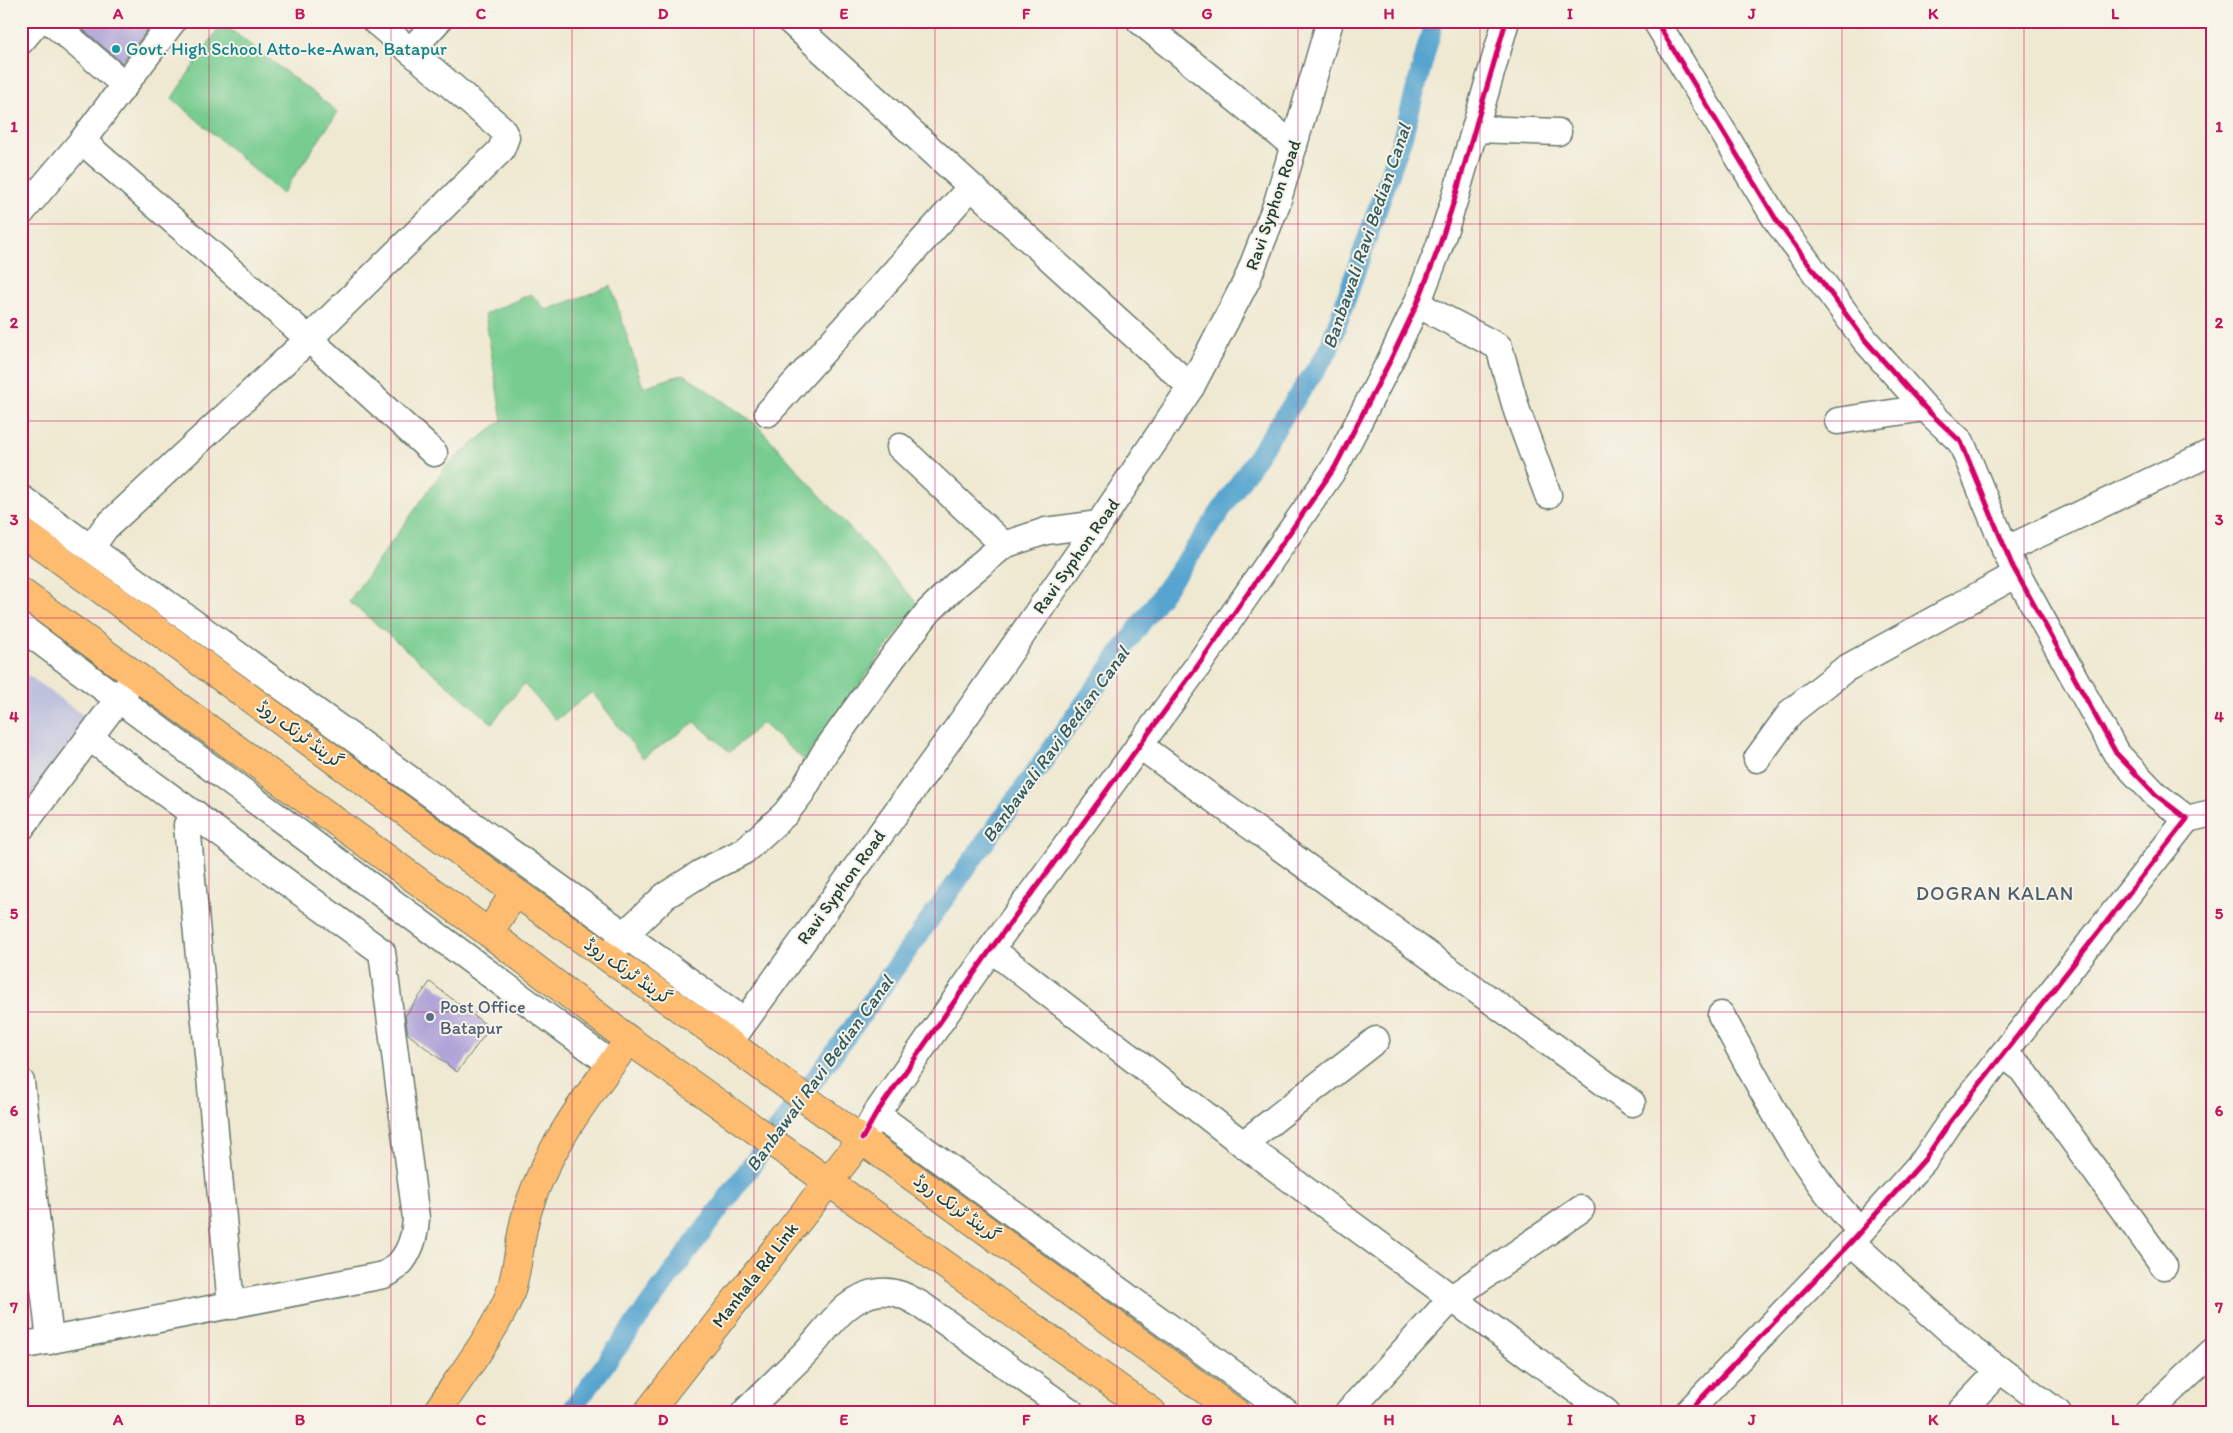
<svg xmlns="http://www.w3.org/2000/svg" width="2233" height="1433" font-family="Itim,'Playpen Sans Arabic',sans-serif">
<rect width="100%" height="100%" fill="#f7f3e8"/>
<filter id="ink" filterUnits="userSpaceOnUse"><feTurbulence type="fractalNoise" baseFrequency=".02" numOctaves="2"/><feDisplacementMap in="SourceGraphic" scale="10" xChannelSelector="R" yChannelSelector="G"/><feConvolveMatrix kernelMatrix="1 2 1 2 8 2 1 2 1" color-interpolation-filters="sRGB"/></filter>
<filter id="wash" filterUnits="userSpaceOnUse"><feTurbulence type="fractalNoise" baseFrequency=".0096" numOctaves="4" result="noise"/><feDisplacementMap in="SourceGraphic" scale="20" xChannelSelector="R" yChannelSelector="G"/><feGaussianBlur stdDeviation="1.12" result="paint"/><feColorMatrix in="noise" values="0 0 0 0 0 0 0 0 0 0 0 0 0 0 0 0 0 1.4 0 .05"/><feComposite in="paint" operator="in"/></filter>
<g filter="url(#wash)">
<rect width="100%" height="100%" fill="#efe9d2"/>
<polygon fill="#bfc2dd" points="21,670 88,719 21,809"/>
<g fill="#77cc90" stroke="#4b8462">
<polygon points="222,23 338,112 282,194 172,98"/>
<polygon points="611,286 643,387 684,374 756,424 918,604 804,760 762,723 730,752 695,722 643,758 592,692 556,720 524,684 492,723 349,601 447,465 502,420 485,314 531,294 546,310"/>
</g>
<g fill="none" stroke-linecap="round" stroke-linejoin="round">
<polyline stroke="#56a4cf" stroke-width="20" points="570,1412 856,1023 1205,534 1328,351 1403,136 1434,21"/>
</g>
<g id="blocks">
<g fill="#aea2d7">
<polygon points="73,21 154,21 122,63"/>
<polygon points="430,982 490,1028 457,1072 408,1034 405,1016"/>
</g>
</g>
</g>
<g filter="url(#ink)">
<use href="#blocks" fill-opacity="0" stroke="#68796b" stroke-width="1"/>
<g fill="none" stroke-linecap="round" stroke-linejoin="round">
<defs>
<g id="minor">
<polyline points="50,21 125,85"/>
<polyline points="790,21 1191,387"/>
<polyline points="1140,21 1294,146"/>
<polyline points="1656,21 1777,221 1865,340 1925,408 1961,442 2012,565 2116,753 2156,795 2187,819 1950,1122 1925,1159 1851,1242 1688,1412"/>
<polyline points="21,41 38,21"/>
<polyline points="410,51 438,21"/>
<polyline points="1476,129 1558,132"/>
<polyline points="82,141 309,339 434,453"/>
<polyline points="21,213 82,141 173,21"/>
<polyline points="1417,304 1499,347 1517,411 1548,495"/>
<polyline points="768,413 971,187"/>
<polyline points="1838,421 1925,408"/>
<polyline points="900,447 1004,545"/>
<polyline points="21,498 744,1021"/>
<polyline points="91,548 105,528 309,339 501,150 506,137 501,128 375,21"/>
<polyline points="2005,550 2212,452"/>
<polyline points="21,627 611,1064"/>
<polyline points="1139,745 1632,1103"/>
<polyline points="1757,759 1791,712 1845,669 2017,574"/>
<polyline points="196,814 187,825 231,1306"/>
<polyline points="2187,819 2212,813"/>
<polyline points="21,828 129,685"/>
<polyline points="616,947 625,934 665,896 701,873 744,851 785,814 802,792 825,752 894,656 929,611 957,584 1004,545 1046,531 1099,524"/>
<polyline points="991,949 1243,1144 1606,1412"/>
<path d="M1721,1015C1761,1087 1802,1173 1861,1231"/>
<polyline points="729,1043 958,727 1099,524 1191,387 1247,280 1277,203 1330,21"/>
<polyline points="2003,1054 2021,1068 2164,1266"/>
<polyline points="21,1082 50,1341"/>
<polyline points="876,1114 1286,1412"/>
<polyline points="862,1139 876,1114 991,949 1199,664 1335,467 1390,361 1417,304 1439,247 1454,201 1506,21"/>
<polyline points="1243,1144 1376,1040"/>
<polyline points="1851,1242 1966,1345 2057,1412"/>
<path d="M21,1346L384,1275C406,1265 415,1241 416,1218L382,952L90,738"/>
<path d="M745,1412C765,1392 785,1373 805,1353C826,1331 847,1295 880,1292C897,1290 909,1298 923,1306L1071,1412"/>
<polyline points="1348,1412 1452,1298 1581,1209"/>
<polyline points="1960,1412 2000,1370"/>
<polyline points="2148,1412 2212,1352"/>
</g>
<g id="major">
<path d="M437,1412C461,1375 490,1339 508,1299C520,1269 518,1236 529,1206C549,1145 591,1091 629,1040"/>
<polyline points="648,1412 862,1139"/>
</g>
<g id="highway">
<polyline points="21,531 515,892 729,1043 1235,1412"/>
<polyline points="21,592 489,933 629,1040 1152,1412"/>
<polyline points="489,933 515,892"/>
</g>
</defs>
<use href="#minor" stroke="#68796b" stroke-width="29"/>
<use href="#major" stroke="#68796b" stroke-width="30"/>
<use href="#highway" stroke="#68796b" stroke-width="30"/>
<use href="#minor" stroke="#fff" stroke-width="26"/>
<use href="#major" stroke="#febc70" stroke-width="28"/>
<use href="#highway" stroke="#febc70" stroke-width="28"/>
<defs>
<g id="cycleway">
<polyline points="1656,21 1777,221 1865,340 1925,408 1961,442 2012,565 2116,753 2156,795 2187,819 1950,1122 1925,1159 1851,1242 1688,1412"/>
<polyline points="862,1139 876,1114 991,949 1199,664 1335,467 1390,361 1417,304 1439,247 1454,201 1506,21"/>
</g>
</defs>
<use href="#cycleway" stroke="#f7f3e8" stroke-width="8"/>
<use href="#cycleway" stroke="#d6006c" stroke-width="5"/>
</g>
</g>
<path fill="none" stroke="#c2185b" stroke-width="1" stroke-opacity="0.55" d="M209,21V1412M391,21V1412M572,21V1412M754,21V1412M935,21V1412M1117,21V1412M1298,21V1412M1480,21V1412M1661,21V1412M1842,21V1412M2024,21V1412M21,224H2212M21,421H2212M21,618H2212M21,815H2212M21,1012H2212M21,1209H2212"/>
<circle fill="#0f9aa8" stroke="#f7f3e8" stroke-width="2" cx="116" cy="49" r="5"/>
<circle fill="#5c6f8a" stroke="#f7f3e8" stroke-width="2" cx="430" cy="1017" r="5"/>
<g text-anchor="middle" stroke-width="4" stroke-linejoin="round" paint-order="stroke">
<g font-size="18" fill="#0d838f" stroke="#f7f3e8" text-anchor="start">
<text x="126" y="55">Govt. High School Atto-ke-Awan, Batapur</text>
</g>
<g font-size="18" fill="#1f3d34" stroke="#f7f3e8">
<text transform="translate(1273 205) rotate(-71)" y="6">Ravi Syphon Road</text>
<text transform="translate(1076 556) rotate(-55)" y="6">Ravi Syphon Road</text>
<text transform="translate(300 734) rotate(36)" y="6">گرینڈ ٹرنک روڈ</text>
<text transform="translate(841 887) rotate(-54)" y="6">Ravi Syphon Road</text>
<text transform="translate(628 971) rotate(35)" y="6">گرینڈ ٹرنک روڈ</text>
<text transform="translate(957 1208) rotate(36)" y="6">گرینڈ ٹرنک روڈ</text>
<text transform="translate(755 1275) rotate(-52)" y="6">Manhala Rd Link</text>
</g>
<g font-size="18" fill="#4e5e75" stroke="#f7f3e8" text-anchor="start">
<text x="440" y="1013">Post Office<tspan x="440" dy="21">Batapur</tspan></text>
</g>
<g font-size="19" font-style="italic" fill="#305c62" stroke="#f7f3e8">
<text transform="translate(1366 236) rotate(-71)" y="7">Banbawali Ravi Bedian Canal</text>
<text transform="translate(1055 744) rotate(-54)" y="7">Banbawali Ravi Bedian Canal</text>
<text transform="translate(819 1073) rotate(-54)" y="7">Banbawali Ravi Bedian Canal</text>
</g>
<g font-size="20" letter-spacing="1" fill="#51606d" stroke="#f7f3e8">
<text x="1995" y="900">DOGRAN KALAN</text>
</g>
</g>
<rect width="2233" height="1433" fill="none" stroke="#f7f3e8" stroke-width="55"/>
<rect x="28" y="28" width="2178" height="1378" fill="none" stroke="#c2185b" stroke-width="2"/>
<g font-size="16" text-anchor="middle" font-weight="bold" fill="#c2185b">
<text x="118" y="19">A</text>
<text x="300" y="19">B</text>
<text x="481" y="19">C</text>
<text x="663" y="19">D</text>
<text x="844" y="19">E</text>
<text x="1026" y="19">F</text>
<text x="1207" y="19">G</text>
<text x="1389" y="19">H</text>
<text x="1570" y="19">I</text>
<text x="1752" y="19">J</text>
<text x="1933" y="19">K</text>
<text x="2115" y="19">L</text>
<text x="14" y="132">1</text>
<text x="2219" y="132">1</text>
<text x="14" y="328">2</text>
<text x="2219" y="328">2</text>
<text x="14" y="525">3</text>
<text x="2219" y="525">3</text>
<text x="14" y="722">4</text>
<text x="2219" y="722">4</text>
<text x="14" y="919">5</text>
<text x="2219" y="919">5</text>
<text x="14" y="1116">6</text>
<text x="2219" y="1116">6</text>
<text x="14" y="1313">7</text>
<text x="2219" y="1313">7</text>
<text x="118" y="1425">A</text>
<text x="300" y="1425">B</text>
<text x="481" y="1425">C</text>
<text x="663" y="1425">D</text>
<text x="844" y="1425">E</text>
<text x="1026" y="1425">F</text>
<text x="1207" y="1425">G</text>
<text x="1389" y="1425">H</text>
<text x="1570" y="1425">I</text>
<text x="1752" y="1425">J</text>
<text x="1933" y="1425">K</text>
<text x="2115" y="1425">L</text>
</g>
</svg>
